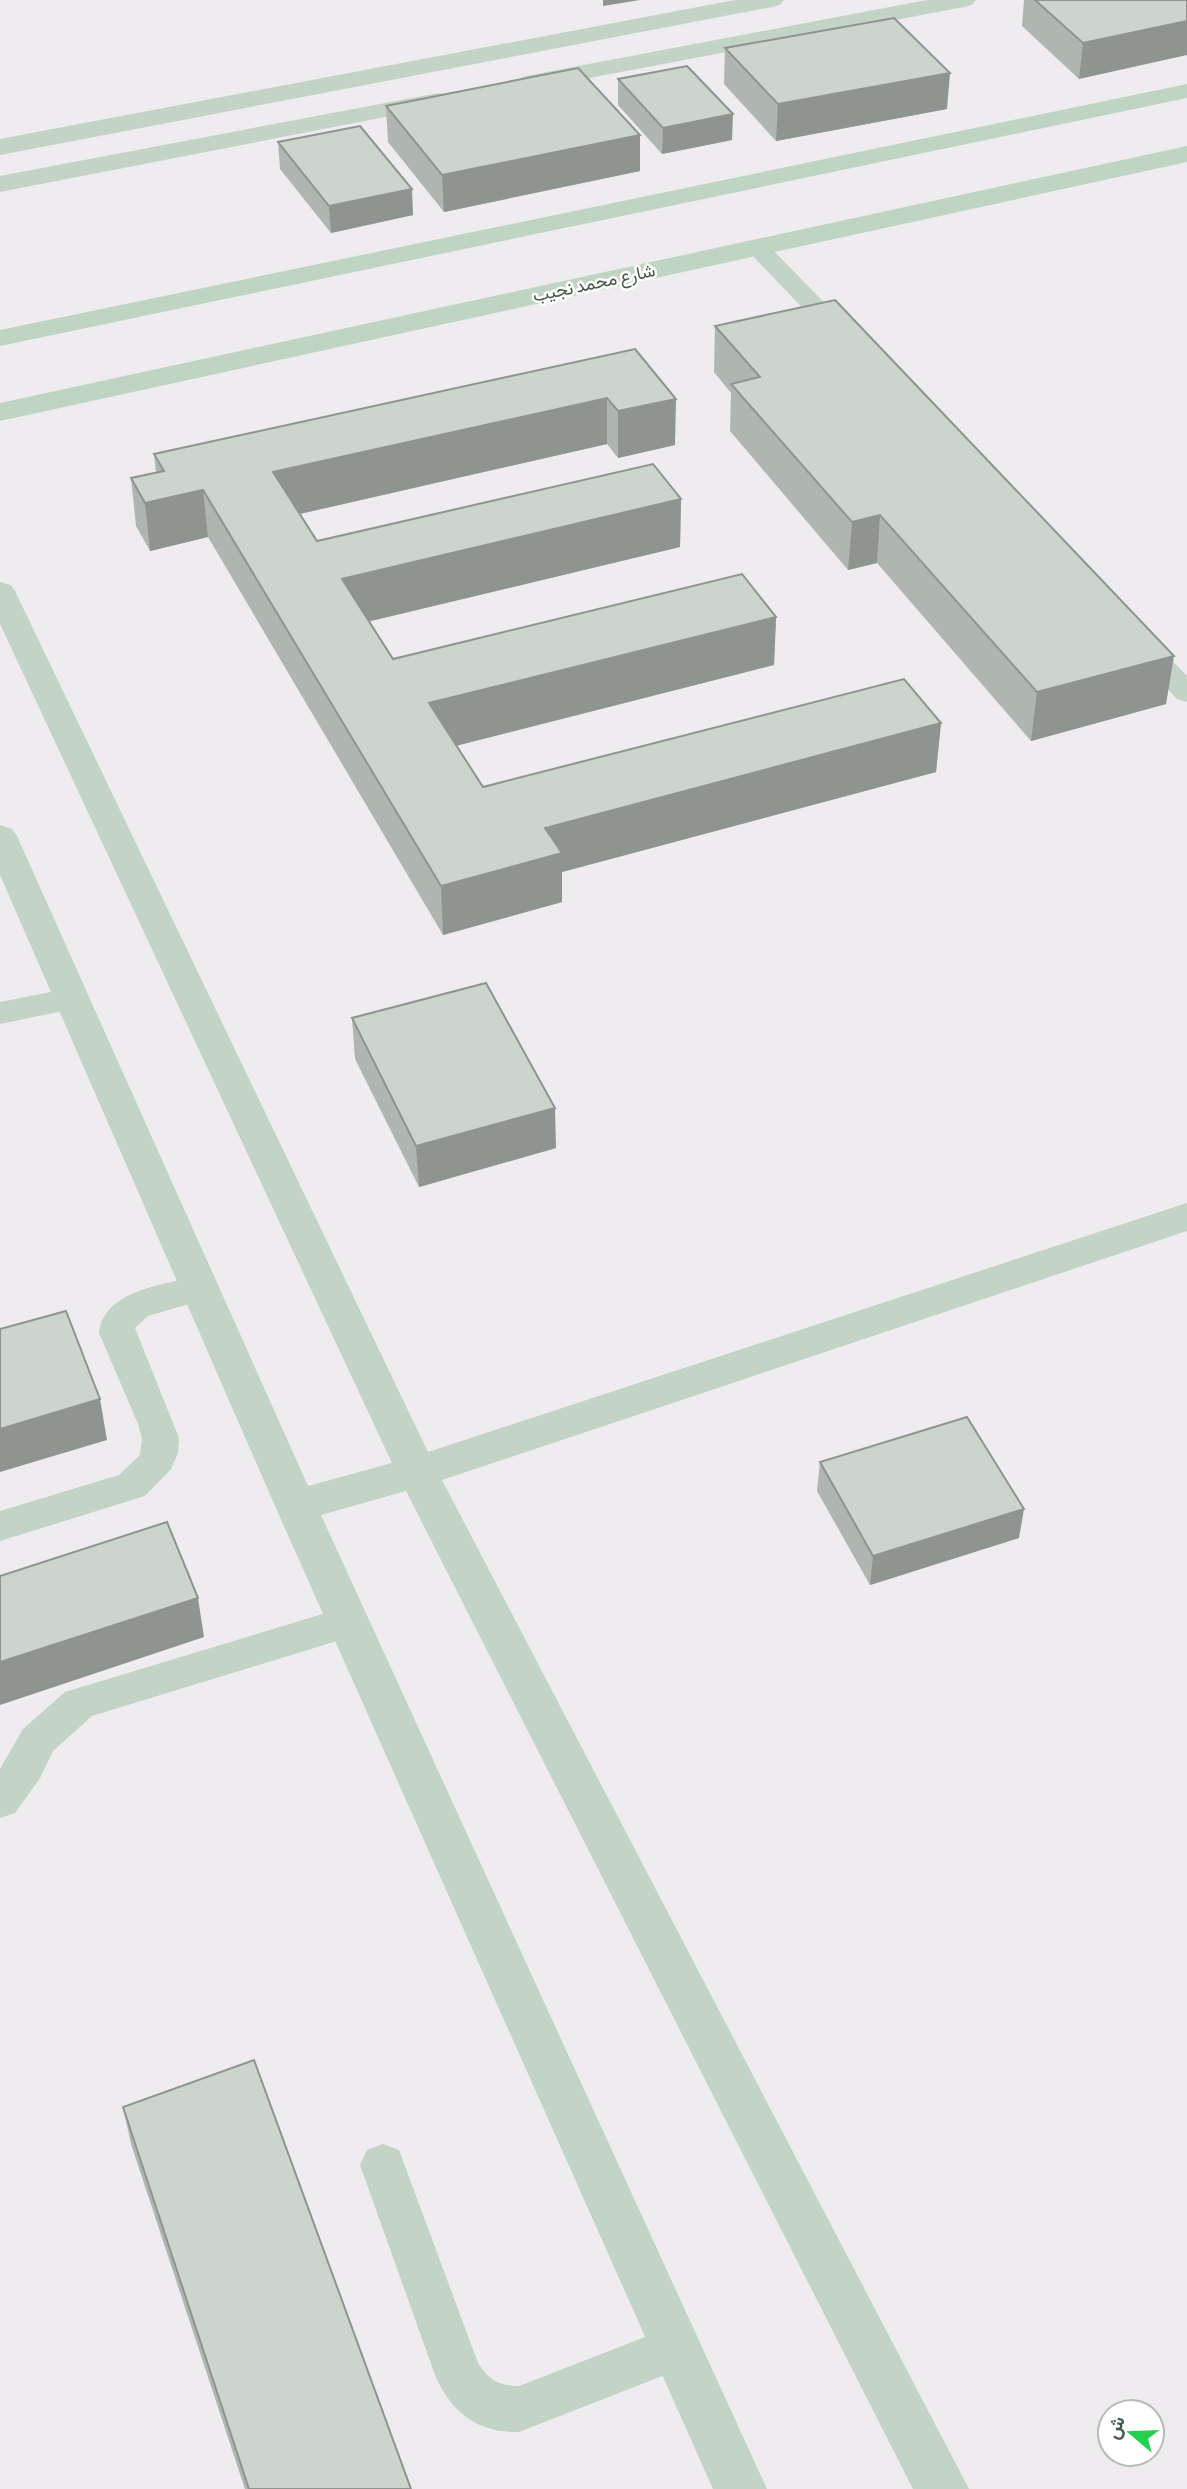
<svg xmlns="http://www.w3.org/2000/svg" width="1187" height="2489" font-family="'Alegreya Sans',Vazirmatn,sans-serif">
<rect width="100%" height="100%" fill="#eeecef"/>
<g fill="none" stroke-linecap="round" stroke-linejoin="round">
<g fill="#c3d3c5" fill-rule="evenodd">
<polygon points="757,240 765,242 854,333 858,338 854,343 836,343 749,252 745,247 749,242"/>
<polygon points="1139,634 1149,637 1187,676 1187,702 1177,699 1129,649 1125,643 1129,637"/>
<polygon points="71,988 82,991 87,999 82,1007 0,1024 0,1002"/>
<path d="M200,1275L213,1279L218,1288L213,1297L148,1316L135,1328L179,1438L178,1453L171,1469L145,1496L0,1541V1511L119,1475L140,1455L142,1438L138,1424L99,1333C104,1289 166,1285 200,1275Z"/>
<polygon points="349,1606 363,1611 369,1622 363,1633 92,1716 53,1751 40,1778 15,1813 0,1818 0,1769 23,1729 65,1692"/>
<path d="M383,2144L399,2150L478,2363C489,2380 499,2386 519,2386L676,2325L693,2332L700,2348L693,2364L519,2432C477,2433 451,2412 435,2375L360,2165L367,2150Z"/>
</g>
<g fill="#c3d3c5" fill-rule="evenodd">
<polygon points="735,0 784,0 780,5 772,7 0,155 0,139"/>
<polygon points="927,0 976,0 972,5 964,7 531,89 522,87 519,82 522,77 531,75"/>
<polygon points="438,93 447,95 450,100 447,105 0,192 0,176"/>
<polygon points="0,582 11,585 15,591 428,1452 1187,1203 1187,1231 442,1480 969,2489 913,2489 406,1491 321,1515 767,2489 713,2489 275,1506 0,875 0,825 12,829 17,836 308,1486 392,1463 0,624"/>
</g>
<g fill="#c0d4c4" fill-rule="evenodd">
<polygon points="1187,84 1187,98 0,346 0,330"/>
<polygon points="1187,146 1187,162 0,421 0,403"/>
</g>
</g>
<g fill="#afb6b1">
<polygon points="1024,0 1187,0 1079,79 1022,26"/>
<polygon points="725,48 947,109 776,141 724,84"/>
<polygon points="618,79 732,140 662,154 618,105"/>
<polygon points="386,106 640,171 444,212 388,142"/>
<polygon points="278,142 413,215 331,233 280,169"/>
<polygon points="715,326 1166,704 1031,741 877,563 848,570 730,431 731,393 714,372"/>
<polygon points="635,349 675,445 618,458 607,444 300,514 317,541 681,499 680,547 369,621 393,659 776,617 774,665 456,746 483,787 941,723 936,772 562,872 562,902 443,935 208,537 150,551 136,526 131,478 156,473 154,454"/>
<polygon points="352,1018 556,1148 419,1187 355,1059"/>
<polygon points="820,1462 1019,1538 870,1585 817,1491"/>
<polygon points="123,2107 411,2489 245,2489 131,2144"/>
</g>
<g fill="#8f9490">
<polygon points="603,0 640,0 603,6"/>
<polygon points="1187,21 1187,55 1079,79 1083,43"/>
<polygon points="950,73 947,109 776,141 778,104"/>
<polygon points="733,114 732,140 662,154 663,128"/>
<polygon points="640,135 640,171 444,212 442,175"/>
<polygon points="412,189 413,215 331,233 329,206"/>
<polygon points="607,398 607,444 277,519 273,472"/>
<polygon points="676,399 675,445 618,458 618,411"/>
<polygon points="203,490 208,537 150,551 145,503"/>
<polygon points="681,499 680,547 346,627 342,579"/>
<polygon points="880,515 877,563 848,570 852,522"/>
<polygon points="776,617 774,665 431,752 429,703"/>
<polygon points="1174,656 1166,704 1031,741 1037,692"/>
<polygon points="941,723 936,772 562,872 562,902 443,935 441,886 545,828"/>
<polygon points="555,1108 556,1148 419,1187 416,1146"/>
<polygon points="100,1399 107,1440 0,1472 0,1429"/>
<polygon points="1024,1509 1019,1538 870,1585 873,1556"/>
<polygon points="198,1598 204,1637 0,1705 0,1662"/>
</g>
<g fill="#ccd4ce" stroke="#8f9490" stroke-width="2">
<polygon points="1035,0 1187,0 1187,21 1083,43"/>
<polygon points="894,18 950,73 778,104 725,48"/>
<polygon points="687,66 733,114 663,128 618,79"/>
<polygon points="578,68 640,135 442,175 386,106"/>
<polygon points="360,126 412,189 329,206 278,142"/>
<polygon points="835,300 1174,656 1037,692 880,515 852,522 731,384 760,377 715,326"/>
<polygon points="635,349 676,399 618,411 607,398 273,472 317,541 653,464 681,499 342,579 393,659 742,574 776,617 429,703 483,787 904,679 941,723 545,828 562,853 441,886 203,490 145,503 131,478 164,471 154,454"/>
<polygon points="486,983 555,1108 416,1146 352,1018"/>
<polygon points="66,1311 100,1399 0,1429 0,1329"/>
<polygon points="967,1417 1024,1509 873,1556 820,1462"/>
<polygon points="167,1522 198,1598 0,1662 0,1576"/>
<polygon points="254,2060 411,2489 249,2489 123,2107"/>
</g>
<g text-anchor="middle" stroke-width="5" stroke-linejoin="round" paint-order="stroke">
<g font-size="18" fill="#465849" stroke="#fff">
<text transform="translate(594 283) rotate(-12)" y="6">شارع محمد نجيب</text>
</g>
</g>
<g transform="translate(1131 2433) rotate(289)"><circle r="33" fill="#ffffff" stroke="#b5bcb6" stroke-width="2"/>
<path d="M0-5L12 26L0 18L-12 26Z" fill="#25d04f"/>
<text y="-10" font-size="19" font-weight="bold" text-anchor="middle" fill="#465849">ش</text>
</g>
</svg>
